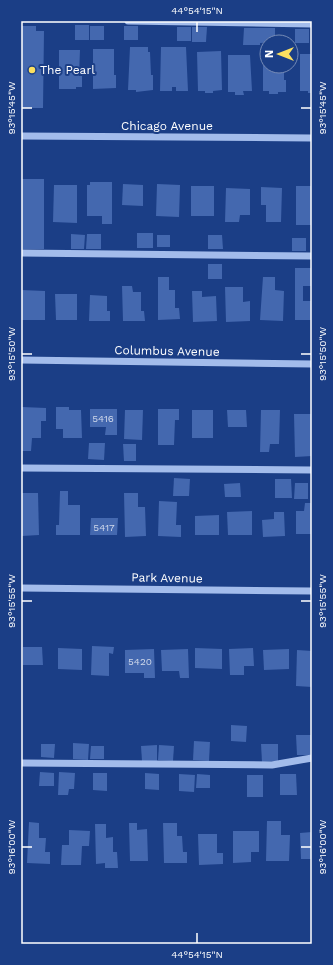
<svg xmlns="http://www.w3.org/2000/svg" width="333" height="965" font-family="'Work Sans',sans-serif">
<rect width="100%" height="100%" fill="#1b3e86"/>
<g fill="#4468af">
<rect x="75" y="25" width="14" height="15"/>
<polygon points="21,26 36,26 36,31 44,31 43,108 21,108"/>
<rect x="90" y="26" width="14" height="14"/>
<rect x="124" y="26" width="14" height="14"/>
<rect x="177" y="27" width="14" height="14"/>
<polygon points="192,27 207,27 206,42 192,42"/>
<polygon points="244,28 275,28 275,42 260,43 260,45 243,45"/>
<rect x="295" y="29" width="14" height="14"/>
<polygon points="130,47 148,47 148,52 150,52 151,75 153,75 153,90 136,92 136,90 128,90"/>
<polygon points="161,47 186,47 188,91 176,91 176,87 172,87 172,91 160,91"/>
<polygon points="93,49 114,49 114,75 116,75 116,88 93,89"/>
<polygon points="59,50 80,50 79,76 82,76 82,87 76,87 76,89 59,89"/>
<polygon points="221,51 222,90 213,91 213,93 205,93 205,91 198,91 197,52"/>
<polygon points="300,54 312,54 312,93 308,93 308,91 300,91"/>
<polygon points="228,55 250,55 252,91 243,91 244,95 235,95 235,92 228,92"/>
<polygon points="263,56 267,56 267,66 284,66 284,80 286,80 286,92 278,92 278,94 269,94 269,91 263,91"/>
<rect x="21" y="179" width="23" height="70"/>
<polygon points="90,182 112,182 112,224 102,224 102,216 87,216 87,185 90,185"/>
<polygon points="123,184 143,185 143,206 122,205"/>
<polygon points="157,184 180,185 179,217 156,216"/>
<polygon points="54,185 77,185 77,223 53,222"/>
<rect x="191" y="186" width="23" height="30"/>
<rect x="296" y="186" width="16" height="39"/>
<polygon points="261,187 282,188 281,222 266,222 266,205 261,205"/>
<polygon points="226,188 250,189 250,215 240,215 239,222 225,222"/>
<rect x="137" y="233" width="16" height="15"/>
<polygon points="71,234 85,235 84,249 71,249"/>
<polygon points="87,234 101,234 101,249 86,249"/>
<rect x="157" y="235" width="13" height="12"/>
<polygon points="208,235 222,235 223,249 208,249"/>
<rect x="292" y="238" width="14" height="13"/>
<rect x="208" y="264" width="14" height="15"/>
<polygon points="295,268 312,268 312,286 303,286 303,301 312,301 312,320 295,320"/>
<polygon points="158,277 169,277 169,290 175,290 175,308 179,308 180,319 158,320"/>
<polygon points="263,277 275,277 275,290 284,291 283,321 260,320"/>
<polygon points="122,286 132,286 133,292 141,292 141,311 144,311 145,321 123,321"/>
<polygon points="225,287 243,287 243,302 250,301 250,321 226,322"/>
<polygon points="21,290 45,291 45,320 21,320"/>
<polygon points="192,291 202,291 202,297 216,296 217,321 193,322"/>
<polygon points="55,294 77,294 77,320 56,320"/>
<polygon points="90,295 107,296 107,311 110,311 110,321 89,321"/>
<polygon points="22,407 46,408 46,421 41,421 41,438 32,438 31,451 21,451"/>
<polygon points="56,407 69,407 69,410 81,410 82,438 63,438 63,429 56,429"/>
<polygon points="90,409 117,409 117,435 105,435 106,427 90,427"/>
<polygon points="158,409 179,409 179,420 175,420 174,445 158,445"/>
<polygon points="125,410 143,410 142,440 124,439"/>
<rect x="192" y="410" width="21" height="28"/>
<polygon points="227,410 246,410 247,427 228,427"/>
<polygon points="261,410 280,410 279,444 270,444 269,452 260,452"/>
<polygon points="294,414 312,414 312,456 295,457"/>
<polygon points="89,443 105,443 104,460 88,459"/>
<polygon points="123,444 136,444 136,461 124,461"/>
<polygon points="174,478 190,479 189,496 173,496"/>
<polygon points="275,479 291,479 292,498 275,498"/>
<polygon points="240,483 241,497 225,497 224,484"/>
<polygon points="295,483 308,483 308,499 294,499"/>
<polygon points="60,491 68,491 68,505 80,505 80,535 56,535 56,525 59,525"/>
<polygon points="21,493 38,493 39,535 22,536"/>
<polygon points="124,493 138,493 138,507 145,507 146,536 125,537"/>
<polygon points="159,501 177,502 176,525 181,525 181,537 158,536"/>
<polygon points="305,503 312,503 312,534 296,534 296,511 304,511"/>
<polygon points="252,511 252,535 228,535 227,512"/>
<polygon points="274,512 284,512 285,536 263,537 262,520 274,519"/>
<polygon points="219,515 219,535 195,535 195,516"/>
<polygon points="91,518 118,518 117,535 90,535"/>
<polygon points="92,646 114,647 113,654 109,653 109,676 91,675"/>
<polygon points="23,647 42,647 43,665 23,665"/>
<polygon points="58,648 82,649 82,670 58,669"/>
<polygon points="195,648 222,649 222,669 195,668"/>
<polygon points="253,648 254,666 244,666 244,675 230,675 229,649"/>
<polygon points="154,649 155,678 144,678 144,673 125,673 125,650"/>
<polygon points="188,649 189,678 180,678 179,671 162,671 161,650"/>
<polygon points="289,649 289,669 264,670 263,650"/>
<polygon points="297,650 312,651 312,687 296,686"/>
<polygon points="231,725 247,726 246,742 231,741"/>
<polygon points="296,735 312,735 312,755 297,755"/>
<polygon points="194,741 210,742 209,761 193,760"/>
<polygon points="73,743 89,744 88,760 73,759"/>
<polygon points="41,744 55,744 54,758 41,757"/>
<polygon points="261,744 278,744 278,761 262,762"/>
<polygon points="157,745 157,761 142,761 141,746"/>
<polygon points="159,745 174,746 173,761 158,760"/>
<polygon points="91,746 104,746 104,759 90,759"/>
<polygon points="40,772 54,773 54,786 39,786"/>
<polygon points="59,772 75,773 74,789 69,789 68,795 58,795"/>
<polygon points="93,773 107,773 107,791 93,790"/>
<polygon points="145,773 159,774 159,790 145,789"/>
<polygon points="179,774 195,775 194,792 179,791"/>
<polygon points="197,774 210,775 210,788 196,788"/>
<polygon points="280,774 296,774 297,795 280,795"/>
<rect x="247" y="775" width="16" height="22"/>
<polygon points="267,821 281,821 281,835 290,835 289,861 266,861"/>
<polygon points="29,822 39,823 39,838 46,838 45,852 50,852 50,864 27,863"/>
<polygon points="129,823 137,823 137,830 147,829 148,861 130,861"/>
<polygon points="163,823 177,823 177,836 182,836 183,852 187,852 187,863 164,863"/>
<polygon points="95,824 106,824 106,838 113,837 113,852 117,852 118,868 105,868 105,863 96,864"/>
<polygon points="69,830 90,831 89,846 82,846 81,865 61,865 62,845 69,845"/>
<polygon points="233,831 259,831 259,852 251,852 251,862 233,863"/>
<polygon points="312,832 312,859 301,859 300,833"/>
<polygon points="198,834 217,834 217,853 223,853 223,864 199,865"/>
</g>
<g fill="none" stroke-linecap="round" stroke-linejoin="round">
<g stroke="#a3bceb" stroke-width="7">
<polyline points="128,21 312,24"/>
<polyline points="21,136 312,138"/>
<polyline points="21,253 312,256"/>
<polyline points="21,360 312,364"/>
<polyline points="21,468 312,470"/>
<polyline points="21,588 312,591"/>
<polyline points="21,763 272,765 312,758"/>
</g>
</g>
<path fill="none" stroke="#fff" stroke-width="1.5" d="M197,22V32M22,108H32M301,108H311M22,354H32M301,354H311M22,601H32M301,601H311M22,847H32M301,847H311M197,933V943"/>
<circle fill="#fce060" stroke="#1b3e86" stroke-width="1.5" cx="32" cy="70" r="4"/>
<g text-anchor="middle" stroke-width="4" stroke-linejoin="round" paint-order="stroke">
<g font-size="10" fill="#d0d9eb">
<text x="103" y="422">5416</text>
<text x="104" y="531">5417</text>
<text x="140" y="665">5420</text>
</g>
<g font-size="12" fill="#fff" stroke="#1b3e86" text-anchor="start">
<text x="40" y="74">The Pearl</text>
</g>
<g font-size="12" fill="#fff" stroke="#1b3e86">
<text x="167" y="130">Chicago Avenue</text>
<text transform="translate(167 351) rotate(1)" y="4">Columbus Avenue</text>
<text transform="translate(167 578) rotate(1)" y="4">Park Avenue</text>
</g>
</g>
<rect width="333" height="965" fill="none" stroke="#1b3e86" stroke-width="44"/>
<g transform="translate(279 54) rotate(270)"><circle r="19" fill="#1b3e86" stroke="#768bb6"/>
<path d="M0-3L7 15L0 10L-7 15Z" fill="#fce060"/>
<text y="-6" font-size="11" font-weight="bold" text-anchor="middle" fill="#ffffff">N</text>
</g>
<rect x="22" y="22" width="289" height="921" fill="none" stroke="#fff" stroke-width="1.5"/>
<g font-size="10" text-anchor="middle" fill="#fff">
<text x="197" y="14">44°54'15"N</text>
<text transform="translate(322 108) rotate(-90)" y="4">93°15'45"W</text>
<text transform="translate(11 108) rotate(-90)" y="4">93°15'45"W</text>
<text transform="translate(322 354) rotate(-90)" y="4">93°15'50"W</text>
<text transform="translate(11 354) rotate(-90)" y="4">93°15'50"W</text>
<text transform="translate(11 601) rotate(-90)" y="4">93°15'55"W</text>
<text transform="translate(322 601) rotate(-90)" y="4">93°15'55"W</text>
<text transform="translate(11 847) rotate(-90)" y="4">93°16'00"W</text>
<text transform="translate(322 847) rotate(-90)" y="4">93°16'00"W</text>
<text x="197" y="958">44°54'15"N</text>
</g>
</svg>
